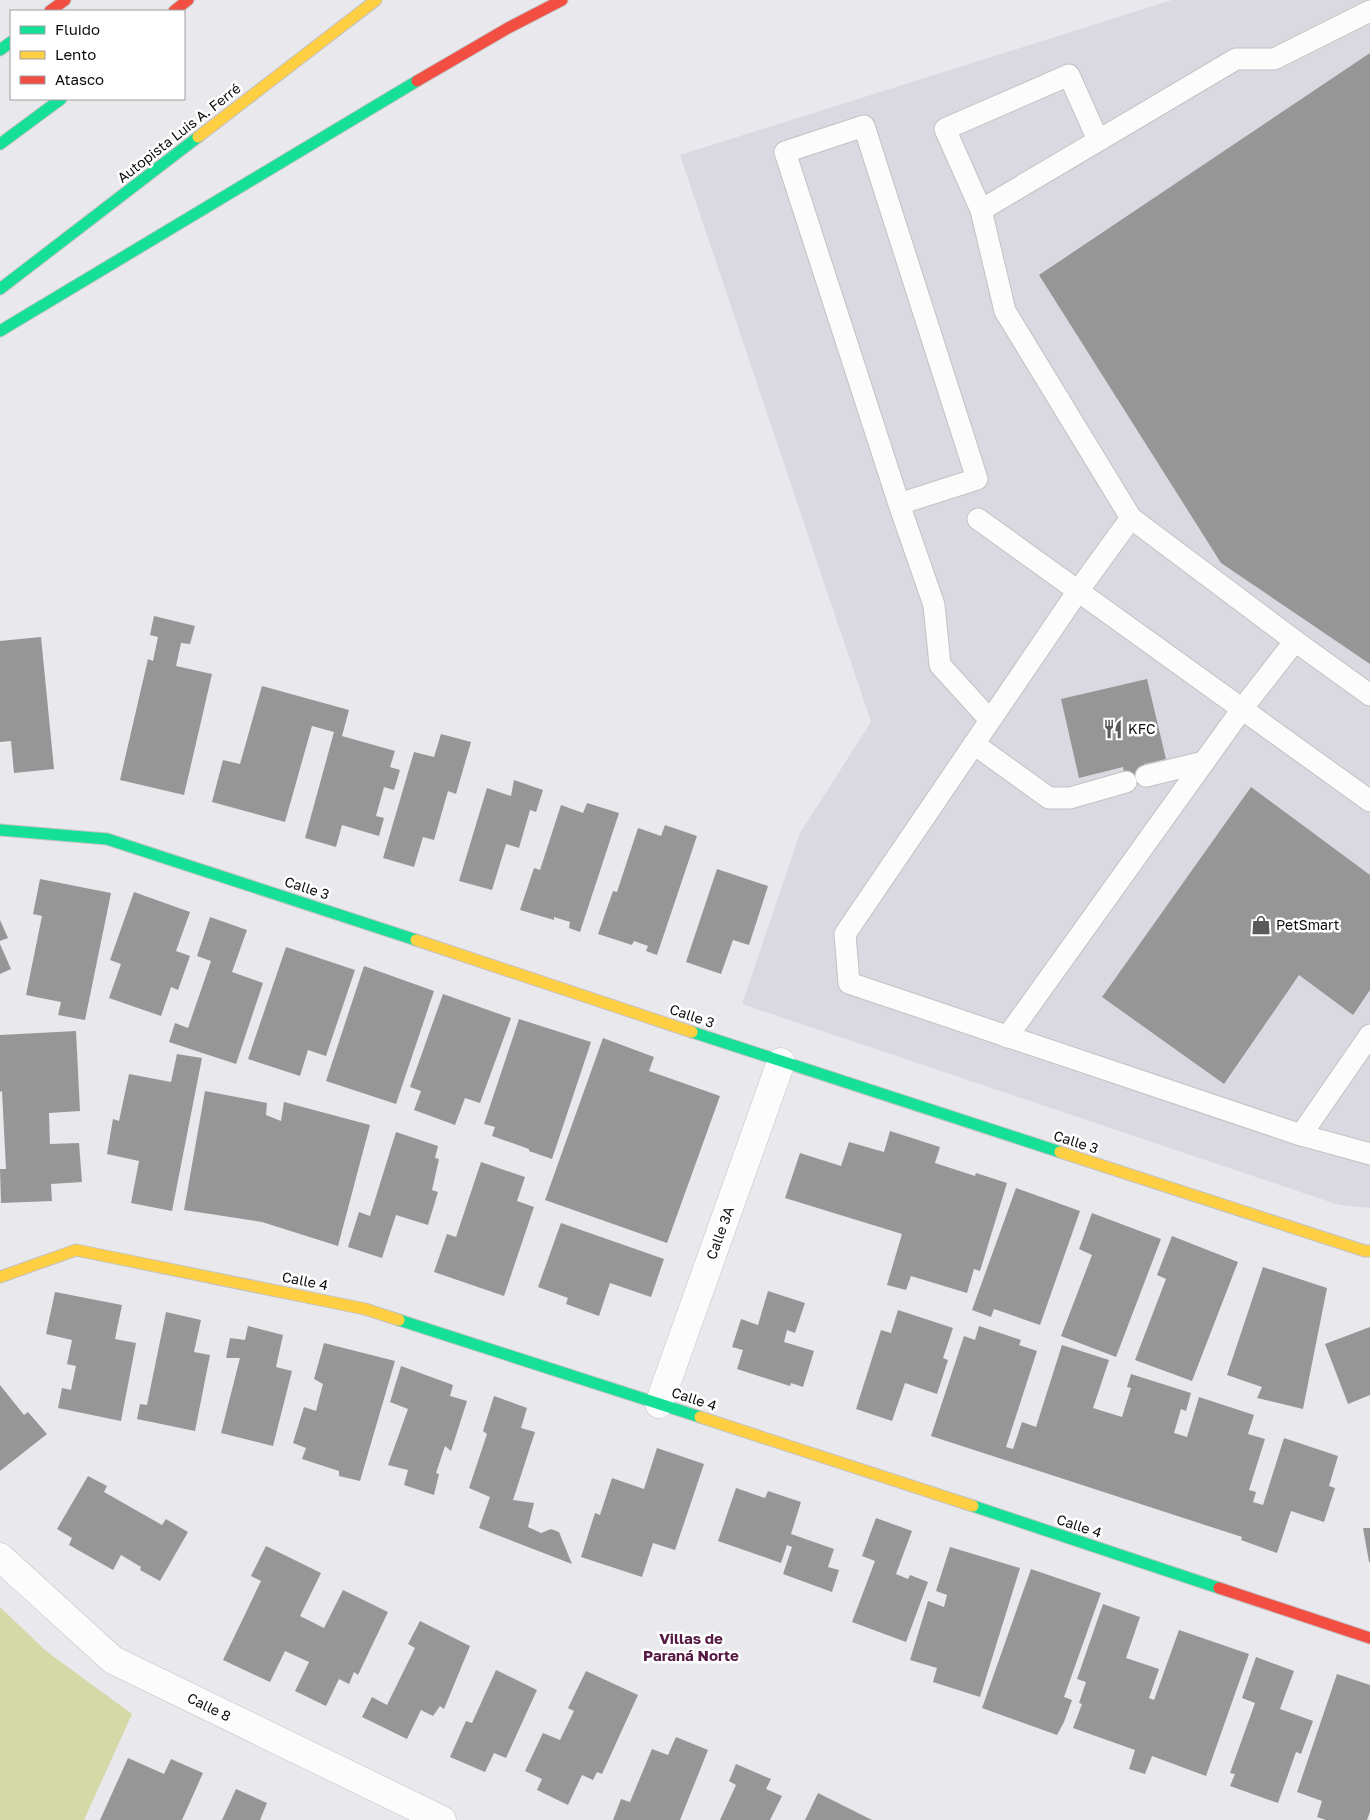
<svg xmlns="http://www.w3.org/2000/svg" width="1370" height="1820" font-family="'Golos Text',sans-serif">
<rect width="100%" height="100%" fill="#e9e8ec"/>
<polygon fill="#dad9e2" points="1172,0 1370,0 1370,1208 1339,1205 742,1004 800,833 871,722 680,155"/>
<polygon fill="#d5d9a8" points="0,1607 46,1651 132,1714 84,1820 0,1820"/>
<g fill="#979697">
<polygon points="1370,53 1370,664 1221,563 1039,275"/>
<polygon points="154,616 195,626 190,644 181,643 176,666 212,674 184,795 120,780 148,659 153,661 158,637 150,635"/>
<polygon points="41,637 54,769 14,773 11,741 0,742 0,641"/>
<polygon points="1147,679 1166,759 1144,764 1147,779 1126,784 1123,767 1079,778 1061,699"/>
<polygon points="262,686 349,710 342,736 395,751 390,767 400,770 394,790 384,787 376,816 384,818 379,836 342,825 336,847 305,838 334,732 312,726 285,822 212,802 223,760 240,764"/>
<polygon points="441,734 471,742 456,794 448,791 434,840 423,837 414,867 383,858 414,752 434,757"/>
<polygon points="514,780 543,790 536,812 530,810 519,848 506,844 492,890 459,881 487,788 511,796"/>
<polygon points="1251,787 1370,875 1370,990 1353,1015 1299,975 1224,1084 1102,997"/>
<polygon points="587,803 619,813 580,932 569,928 570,922 554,917 554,920 520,910 534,868 540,870 561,805 583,813"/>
<polygon points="665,825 697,836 657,955 646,951 648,946 634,941 632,945 598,934 613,891 617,892 638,828 661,836"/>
<polygon points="717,869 768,886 749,945 733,940 721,974 686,962"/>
<polygon points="40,879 111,893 85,1020 58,1015 61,1002 26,995 42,916 33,914"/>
<polygon points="134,892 190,912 176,951 190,956 178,990 171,987 161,1016 109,998 121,964 110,960"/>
<polygon points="210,917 247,930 232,972 263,983 236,1064 169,1042 175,1023 188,1028 211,961 197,956"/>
<polygon points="0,920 8,938 0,941"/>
<polygon points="0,944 11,969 0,974"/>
<polygon points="286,947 355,970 326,1056 308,1050 300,1076 248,1059"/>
<polygon points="364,966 434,991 396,1104 326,1081"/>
<polygon points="443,994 511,1018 480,1103 465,1098 455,1125 414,1110 421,1091 410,1087"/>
<polygon points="519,1019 591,1042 552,1159 529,1151 529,1149 492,1136 495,1127 484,1124"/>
<polygon points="76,1031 80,1111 49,1113 50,1144 79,1143 82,1182 51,1184 52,1201 1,1203 0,1169 6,1169 2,1091 0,1092 0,1035"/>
<polygon points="603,1038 654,1057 649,1071 720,1096 667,1243 545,1200"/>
<polygon points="177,1054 202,1058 172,1211 131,1203 139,1161 107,1154 113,1119 119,1121 129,1074 171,1082"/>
<polygon points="205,1091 267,1103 266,1115 281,1121 284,1102 370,1125 338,1246 262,1222 184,1210"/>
<polygon points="890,1131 940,1147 935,1163 975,1176 976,1173 1007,1183 980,1271 974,1269 967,1293 911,1276 906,1290 887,1285 902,1234 785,1198 800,1153 841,1166 849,1142 884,1152"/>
<polygon points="396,1132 438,1146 435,1158 439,1159 432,1190 438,1192 428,1225 396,1215 382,1258 348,1247 359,1212 370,1216"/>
<polygon points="481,1162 525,1177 517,1201 534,1207 504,1296 434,1272 447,1234 456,1237"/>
<polygon points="1016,1188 1080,1211 1040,1325 994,1309 991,1317 972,1310"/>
<polygon points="1092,1213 1161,1239 1116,1357 1061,1336 1092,1255 1079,1249"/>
<polygon points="561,1223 664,1259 651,1297 610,1283 599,1316 566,1304 568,1298 538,1287"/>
<polygon points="1172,1236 1238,1262 1192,1381 1135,1360 1166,1279 1157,1275"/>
<polygon points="1263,1267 1327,1288 1303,1409 1257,1398 1262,1387 1227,1375"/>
<polygon points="768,1291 805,1303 795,1333 787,1330 784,1342 814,1351 803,1387 791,1383 790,1386 737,1369 743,1350 732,1347 741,1319 758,1325"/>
<polygon points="55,1292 122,1305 115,1339 136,1343 121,1421 58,1408 62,1388 71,1390 76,1366 67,1364 72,1340 46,1334"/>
<polygon points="898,1310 953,1328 943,1358 948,1360 937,1394 905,1383 892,1421 856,1409 881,1330 891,1333"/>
<polygon points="166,1312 201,1320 194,1352 210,1355 195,1431 137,1419 140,1404 147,1405"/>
<polygon points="248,1326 283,1335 276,1367 292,1371 273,1446 221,1433 240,1358 226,1358 230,1338 245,1340"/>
<polygon points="979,1326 1021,1340 1019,1345 1037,1351 1006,1447 1013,1449 1022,1422 1036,1427 1062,1345 1109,1360 1093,1408 1122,1417 1131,1388 1127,1387 1131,1374 1191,1393 1186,1411 1181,1409 1174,1433 1187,1437 1199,1397 1254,1415 1248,1434 1265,1439 1249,1490 1256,1492 1253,1502 1263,1505 1284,1438 1338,1456 1329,1486 1335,1488 1324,1522 1291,1511 1277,1553 1241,1540 1242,1537 931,1436 964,1336 975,1340"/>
<polygon points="1370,1327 1370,1395 1348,1404 1325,1344"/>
<polygon points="324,1343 395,1361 360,1481 339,1476 339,1471 302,1459 306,1448 293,1443 304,1407 316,1411 323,1384 314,1379"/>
<polygon points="401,1366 453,1385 450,1396 467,1401 451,1451 445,1446 436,1473 439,1474 434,1495 404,1485 408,1470 388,1465 408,1409 390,1402"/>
<polygon points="0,1385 24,1415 28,1412 47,1434 0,1471"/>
<polygon points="494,1396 527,1408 521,1428 535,1432 513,1500 534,1503 528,1527 541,1533 551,1529 559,1532 572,1564 479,1528 490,1497 469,1488 487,1434 483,1431"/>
<polygon points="657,1448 704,1464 675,1550 653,1543 642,1577 581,1557 595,1513 600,1515 612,1478 644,1489"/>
<polygon points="88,1476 107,1486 104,1492 162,1525 166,1519 188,1532 160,1581 140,1570 141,1567 121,1555 113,1570 69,1545 72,1538 57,1529"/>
<polygon points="736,1488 765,1498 768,1491 801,1502 791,1534 834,1549 828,1567 839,1570 832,1592 783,1574 792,1547 787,1545 781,1563 718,1541"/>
<polygon points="876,1518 912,1531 896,1574 908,1579 910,1575 928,1582 906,1642 852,1622 875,1561 862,1556"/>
<polygon points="1363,1528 1370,1528 1370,1562 1369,1562"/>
<polygon points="266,1546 321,1573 300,1616 324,1628 343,1590 388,1612 358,1675 354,1672 349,1684 339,1679 326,1706 295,1691 309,1662 285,1651 270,1682 223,1660 261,1581 251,1576"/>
<polygon points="950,1547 1020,1568 980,1697 933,1682 937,1668 910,1660 928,1601 944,1607 947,1595 936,1591"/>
<polygon points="1031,1569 1101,1593 1064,1697 1072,1700 1064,1722 1057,1735 982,1708"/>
<polygon points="1103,1604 1140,1617 1126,1658 1159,1669 1149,1698 1154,1700 1179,1630 1249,1654 1206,1776 1152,1756 1145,1774 1129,1769 1135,1750 1073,1728 1082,1704 1079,1703 1086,1682 1077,1679"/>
<polygon points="420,1621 470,1646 444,1709 440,1706 433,1716 421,1710 407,1739 362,1717 372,1697 387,1705 415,1648 408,1644"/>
<polygon points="1256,1657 1294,1671 1280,1709 1313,1721 1301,1754 1296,1752 1278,1803 1230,1786 1235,1774 1230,1773 1255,1703 1242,1698"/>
<polygon points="496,1670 537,1690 506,1758 494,1753 485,1772 450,1757 466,1721 472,1723"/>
<polygon points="586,1671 638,1695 602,1774 597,1772 593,1780 582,1775 568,1805 537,1790 542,1779 525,1771 543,1733 560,1740 574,1711 568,1708"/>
<polygon points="1337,1674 1370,1685 1370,1812 1367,1820 1326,1820 1317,1817 1322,1801 1297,1792"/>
<polygon points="676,1737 708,1750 680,1820 613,1820 621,1799 630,1802 652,1749 668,1755"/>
<polygon points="128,1758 164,1774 171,1759 203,1773 182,1820 100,1820"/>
<polygon points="736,1764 771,1779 766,1789 782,1796 770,1820 720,1820 736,1785 729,1781"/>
<polygon points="236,1789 267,1803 260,1820 222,1820"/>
<polygon points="818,1793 872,1820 805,1820"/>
</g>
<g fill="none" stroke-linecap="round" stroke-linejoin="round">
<defs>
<g id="lane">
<polyline points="981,210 945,129 1069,75 1098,140"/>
<polyline points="899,504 977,479 864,126 785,152 899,504 934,605 940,665 990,720"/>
<polyline points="1131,518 1005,311 981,210 1236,59 1274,59 1370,11"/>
<polyline points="978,519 1370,801"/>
<polyline points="1295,641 1131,518 1078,591 845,934 849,983 1301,1135 1370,1035"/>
<polyline points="974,744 1049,798 1070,798 1126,782"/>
<polyline points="1146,776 1204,762"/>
<polyline points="1007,1037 1242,709 1295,641 1370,695"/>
<polyline points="1301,1135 1370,1154"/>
</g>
<g id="street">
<polyline points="659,1404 781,1062"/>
<polyline points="0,1557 113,1660 442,1820"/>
</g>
<g id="fast">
<polyline points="0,50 11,42"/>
<polyline points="0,144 61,99"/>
<polyline points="0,289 198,137"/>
<polyline points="0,331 417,81"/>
<polyline points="0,830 107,839 416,940"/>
<polyline points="692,1032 1060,1152"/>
<polyline points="399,1320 700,1417"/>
<polyline points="973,1506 1219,1588"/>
</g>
<g id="slow">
<polyline points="198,137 376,0"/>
<polyline points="416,940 692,1032"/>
<polyline points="1060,1152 1365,1251 1370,1251"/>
<polyline points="0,1277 76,1250 365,1309 399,1320"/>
<polyline points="700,1417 973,1506"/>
</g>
<g id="jam">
<polyline points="50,11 65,0"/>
<polyline points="174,11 188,0"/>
<polyline points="417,81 508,28 562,0"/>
<polyline points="1219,1588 1370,1638"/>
</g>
</defs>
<use href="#lane" stroke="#c2c2c4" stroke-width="23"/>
<use href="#street" stroke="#c2c2c4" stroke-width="29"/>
<use href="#fast" stroke="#c2c2c4" stroke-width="13"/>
<use href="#slow" stroke="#c2c2c4" stroke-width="13"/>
<use href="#jam" stroke="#c2c2c4" stroke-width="13"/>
<use href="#lane" stroke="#fcfcfc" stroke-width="21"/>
<use href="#street" stroke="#fcfcfc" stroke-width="28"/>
<use href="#fast" stroke="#16e098" stroke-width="11"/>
<use href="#slow" stroke="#ffcf43" stroke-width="11"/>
<use href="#jam" stroke="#f24e42" stroke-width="11"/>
</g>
<defs>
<symbol id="restaurant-bare" viewBox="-9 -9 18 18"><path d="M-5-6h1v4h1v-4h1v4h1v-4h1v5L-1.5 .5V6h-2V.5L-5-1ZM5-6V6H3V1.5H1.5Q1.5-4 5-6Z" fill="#5a5a5c" stroke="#fff" stroke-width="2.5" paint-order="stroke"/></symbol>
<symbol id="shop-bare" viewBox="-9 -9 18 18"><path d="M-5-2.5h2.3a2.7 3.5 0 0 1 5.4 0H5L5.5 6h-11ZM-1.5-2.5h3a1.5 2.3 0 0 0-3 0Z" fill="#5a5a5c" stroke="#fff" stroke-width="2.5" paint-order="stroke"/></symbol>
</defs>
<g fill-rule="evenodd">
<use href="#restaurant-bare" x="1099" y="715" width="28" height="28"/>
<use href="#shop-bare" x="1247" y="911" width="28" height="28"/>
</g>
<g text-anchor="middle" stroke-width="5" stroke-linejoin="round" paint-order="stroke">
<g font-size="14" fill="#0d0d0f" stroke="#fff">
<text transform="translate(179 133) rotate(-38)" y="5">Autopista Luis A. Ferré</text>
<text transform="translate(307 888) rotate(18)" y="5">Calle 3</text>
<text transform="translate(692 1016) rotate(19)" y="5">Calle 3</text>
<text transform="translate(1076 1142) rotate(18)" y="5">Calle 3</text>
<text transform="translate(720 1233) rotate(-70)" y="5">Calle 3A</text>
<text transform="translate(305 1281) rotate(11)" y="5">Calle 4</text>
<text transform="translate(694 1399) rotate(18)" y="5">Calle 4</text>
<text transform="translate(1079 1526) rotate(18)" y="5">Calle 4</text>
<text transform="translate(209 1707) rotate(26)" y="5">Calle 8</text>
</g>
<g font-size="14" fill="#0d0d0f" stroke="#fff" text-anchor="start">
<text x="1128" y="734">KFC</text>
<text x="1276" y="930">PetSmart</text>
</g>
<g font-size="15" font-weight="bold" fill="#551b44" stroke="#fff">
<text x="691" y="1644">Villas de<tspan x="691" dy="17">Paraná Norte</tspan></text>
</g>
</g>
<rect x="10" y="10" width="175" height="90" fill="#ffffff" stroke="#9e9e9f"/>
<rect x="20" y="26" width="25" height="8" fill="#16e098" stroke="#9e9e9f"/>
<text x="55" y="35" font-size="15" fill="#0d0d0f">Fluido</text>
<rect x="20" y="51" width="25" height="8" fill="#ffcf43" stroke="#9e9e9f"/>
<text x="55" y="60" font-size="15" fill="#0d0d0f">Lento</text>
<rect x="20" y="76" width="25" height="8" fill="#f24e42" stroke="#9e9e9f"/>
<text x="55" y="85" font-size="15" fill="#0d0d0f">Atasco</text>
</svg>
